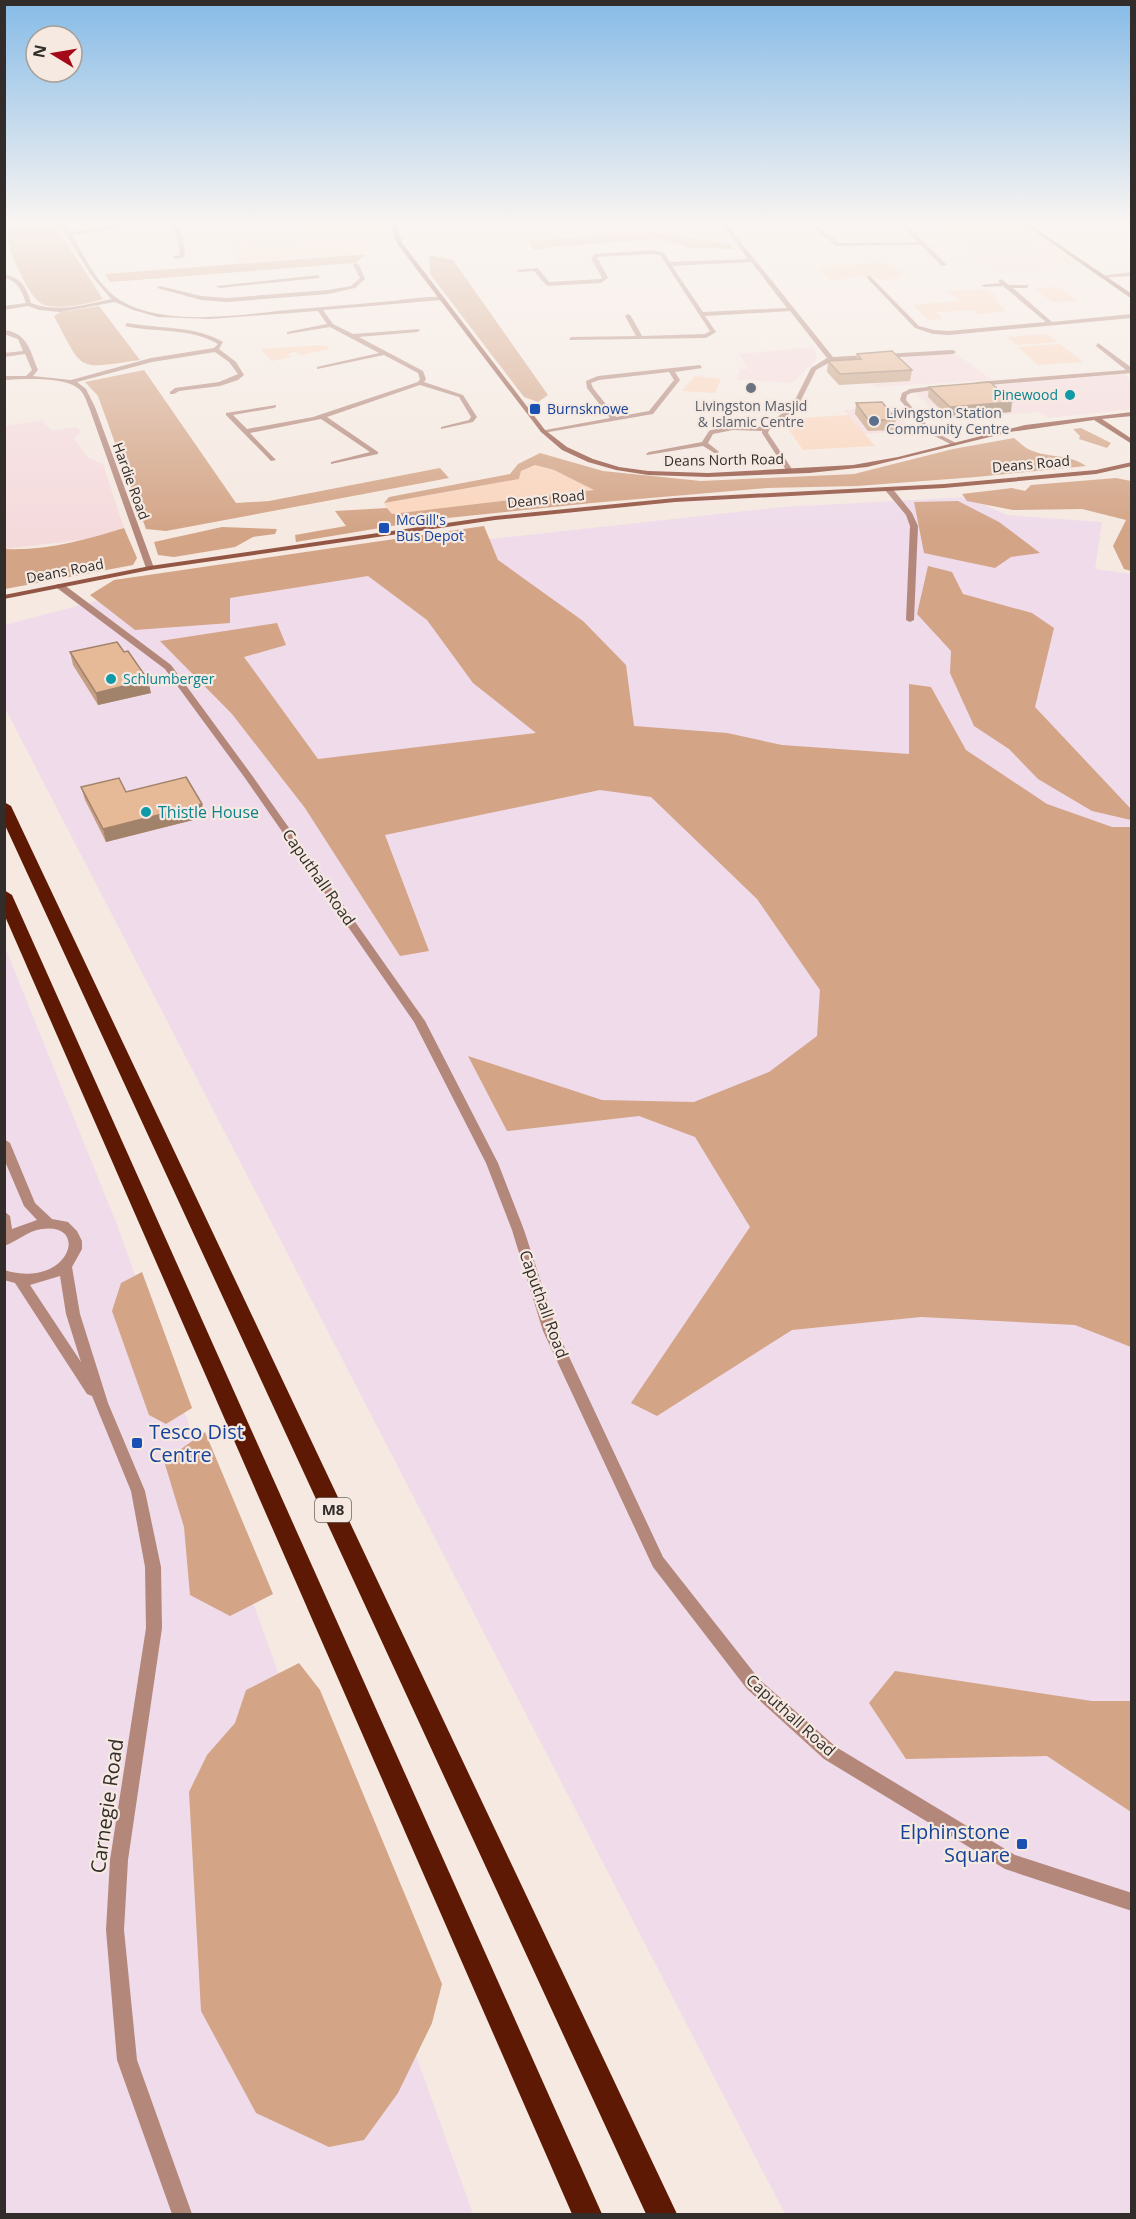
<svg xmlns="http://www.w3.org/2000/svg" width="1136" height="2219" font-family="'Open Sans',sans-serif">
<rect width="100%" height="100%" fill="#f5e9e1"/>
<g fill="#f5dadc">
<polygon points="814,347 817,359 792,383 737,379 740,369 748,369 739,354"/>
<polygon points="955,353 992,380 875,387 852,362"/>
<polygon points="1124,374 1131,380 1131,409 1048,418 1040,412 942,420 915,392"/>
<polygon points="893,407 906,423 893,432 864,434 844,410"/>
<polygon points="42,420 52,431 77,427 82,432 74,438 87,457 103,464 124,528 89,539 5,549 5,426"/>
</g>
<g fill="#efdbea">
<polygon points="967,497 1007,515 1102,522 1095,569 1132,574 1131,2214 785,2214 5,708 5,625 218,569 783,507"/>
<polygon points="4,945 116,1222 473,2214 5,2214"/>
</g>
<g fill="#efdbcf">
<polygon points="223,222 382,222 373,252 238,263"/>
<polygon points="1018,232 1024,235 1037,235 1078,264 1038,271 993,273 982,263 955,264 949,258 975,257 954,237"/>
</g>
<g fill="#fad5bd">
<path d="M307,222H381L372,251L241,262L237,248L239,238C254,253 276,252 297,248L302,240L319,236Z"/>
<path d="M937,222H1014L1077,264C1058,268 1043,244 1026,237C1017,232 1008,233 998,234L1000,237L956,239Z"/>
<polygon points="881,262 909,274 897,275 900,278 876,280 872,276 830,280 817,267"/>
<polygon points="1059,287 1079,301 1052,302 1034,288"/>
<polygon points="988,289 997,297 994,297 996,300 995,301 1006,311 978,314 973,310 936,312 942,319 929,320 913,305 961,301 945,291"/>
<polygon points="1047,334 1058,342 1017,345 1007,337"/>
<polygon points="1060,344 1083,362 1038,365 1018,347"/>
<polygon points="325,345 330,349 301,355 295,352 287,354 291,357 272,361 260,349"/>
<polygon points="695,376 721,379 715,393 682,391"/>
<polygon points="848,415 875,446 803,450 784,423 800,418"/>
<polygon points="535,465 554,470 596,490 392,514 384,503 519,479 521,471"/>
</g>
<g fill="#d3a486">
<path d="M5,222H53L103,299C89,304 51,312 39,302C24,289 4,241 5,222Z"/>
<polygon points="650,232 730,244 734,249 690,248 660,239 550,247 534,250 528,241"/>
<polygon points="367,254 355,263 110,282 105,274"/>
<polygon points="429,255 453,260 548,395 538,402 524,397 430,274"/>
<path d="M99,306L140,360C76,369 84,373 54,316L61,312Z"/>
<polygon points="144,370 236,503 269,501 440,468 449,478 166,531 146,529 98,396 85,382"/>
<polygon points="1081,428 1111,443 1107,448 1079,439 1080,436 1073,429"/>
<path d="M1014,438C1019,442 1024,447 1030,450C1048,458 1070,454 1086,466L976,477L857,486L767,488L592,503L428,520L296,542L295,535L346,526L335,511L387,508L392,514L594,490L554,470L535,465L521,471L519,479L384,503L389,497L510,474L518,464L540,453L603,471L701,481L854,474L953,449Z"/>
<polygon points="1116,478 1131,481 1131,571 1124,569 1113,546 1126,520 1082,509 1013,510 967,501 962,494 1012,488 1025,491 1031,485"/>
<polygon points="958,501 999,522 1040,553 1011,557 995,568 924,553 914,502"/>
<polygon points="484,526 498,560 583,621 626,665 634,726 727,733 782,745 909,754 909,684 931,687 966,750 1047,804 1112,827 1131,827 1131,1347 1075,1325 921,1317 792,1330 657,1416 631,1403 750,1227 695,1137 639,1116 507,1131 468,1056 602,1100 694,1102 769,1072 817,1036 820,990 757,899 651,797 600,790 385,835 429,951 400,956 305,808 232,714 160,641 277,623 286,645 244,657 318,759 536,733 473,683 427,620 368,576 230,598 230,623 135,630 90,595 114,580"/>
<polygon points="222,527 277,529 275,534 253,537 235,547 174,557 158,555 154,542"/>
<path d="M124,528L137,558L133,565L5,589V549C45,551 86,540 124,528Z"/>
<polygon points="928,566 952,572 963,594 1032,613 1054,628 1035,707 1131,809 1131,820 1092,811 1038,779 1009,749 974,726 950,673 951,651 917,614"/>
<polygon points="142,1272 192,1408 166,1424 149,1415 112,1311 121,1283"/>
<polygon points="205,1432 273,1594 230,1616 190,1595 184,1527 164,1461"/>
<polygon points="299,1663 320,1690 442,1984 432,2023 398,2093 364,2140 329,2147 256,2113 201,2011 189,1792 207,1755 235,1723 246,1690"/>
<polygon points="895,1671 1092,1701 1131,1701 1131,1812 1047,1756 906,1759 869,1703"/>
</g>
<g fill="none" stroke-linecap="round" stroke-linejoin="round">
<g fill="#b3877a" fill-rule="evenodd">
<path d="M58,222H63L70,232L123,224L174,222L183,237L185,257L175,259L172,257L180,255L177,237L170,224L123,228L72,235C84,256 97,284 117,298C160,328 238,315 288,310C323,307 358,304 393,301C409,299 427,296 443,297L441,300L323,310L333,324L353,334L420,329L418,332L359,337L423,371L426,379L424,382L463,395L477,417L473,422L441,429V427L469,420L471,417L459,397L420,385L327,417L378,452V454L331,464V462L370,452L321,419L250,433L276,460L271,461L226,415V413L276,405V407L274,408L233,415L247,429L313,417L418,382L420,379L418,373L384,355L317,369V367L379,353L330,327L287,334V332L327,324L318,311L210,319L158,317L133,310L115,302L60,312L39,310L28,306L4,310V306L26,303C22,291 17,280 4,278V274C22,278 26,287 31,303C58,313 85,305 111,299L91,275Z"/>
<polygon points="460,222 464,222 467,230 463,230"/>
<path d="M720,222H775L727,225L833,357L953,350L956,352L953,354L832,361L816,370L797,408L769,430L768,433L794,472L792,473H788L762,433V431L733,430L713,434L708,443L718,451L719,452L716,454L703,446L647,455L646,454L649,452L702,442L709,431L711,430L733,426L764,427L792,406L811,368L827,358L790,311L705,316L716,332L706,338L569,340L571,337L636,336L625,316L628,314L631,316L642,336L705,334L710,331L660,255L653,254L597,257L608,278L601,283L547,286L534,271L519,272L516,270L538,268L549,282L600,279L602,278L591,258L595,254L653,250L664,253L670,262L748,259ZM751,262L787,308L703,312L672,266Z"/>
<polygon points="807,222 813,222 839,243 918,242 901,225 906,224 947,265 942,266 921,245 836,246"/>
<polygon points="356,263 359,265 365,279 355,288 328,294 227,302 201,300 157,288 160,286 201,296 227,298 328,290 351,286 360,278 353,265"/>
<polygon points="1132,272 1132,276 1101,278 1098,276"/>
<polygon points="318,275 320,278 219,288 216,286"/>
<polygon points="869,275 919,326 934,330 949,331 1046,322 1003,286 984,287 981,285 1000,283 998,281 1001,279 1009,285 1029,285 1027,288 1013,288 1052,322 1132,314 1132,318 949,335 933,334 915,328 867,278"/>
<path d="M127,323C159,329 194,325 223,342L219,349L236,362L244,375L238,380L220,386L179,391L174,394H170V392L175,388L219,382L238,374L229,362L215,352L152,362L77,382L86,389L95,407L154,568L150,570L146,568L90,410C87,403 85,394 79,389C64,376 23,379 4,380V376H26L32,370L25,354L4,357V353L23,351L18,339L4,334V330C28,333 30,351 38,370L33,376L71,380L151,358L214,348L218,344C190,327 155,333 125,326Z"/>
<polygon points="1098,343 1132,368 1132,373 977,386 974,384 977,382 1126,370 1096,346"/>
<path d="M700,365L702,368L675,372L680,380L653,414L543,433L540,431L610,418L587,388L586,381L598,376ZM669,372L674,380L649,411L616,417L593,388L591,383L599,380Z"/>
<polygon points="945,385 948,387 947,388 911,393 907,395 906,400 931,430 956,443 957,444 954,446 927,432 900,400 902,393 910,389"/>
<polygon points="886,488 892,488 912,513 918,526 914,620 910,622 906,620 910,526 906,515 885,490"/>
<polygon points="57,584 63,584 171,665 251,774 425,1021 498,1163 524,1230 557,1331 663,1557 759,1679 836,1747 1015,1855 1132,1893 1132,1911 1005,1869 824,1759 747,1689 653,1567 543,1331 512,1230 486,1163 414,1022 245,778 165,669 57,588"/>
<path d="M4,1139L10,1143L35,1203L52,1219L68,1222L77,1231L82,1241V1249L72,1267L80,1314L108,1403L145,1491L161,1567L162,1628L128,1860L124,1930L137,2060L192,2214H172L117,2060L106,1930L110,1860L146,1628L145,1567L131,1491L92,1396L87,1394L15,1283L4,1280V1270C69,1290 91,1222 42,1229C27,1231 18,1241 4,1246V1211L10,1216L12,1229L37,1220L24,1206L4,1159ZM60,1276L66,1314L81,1362L30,1285Z"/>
</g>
<g fill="#945644" fill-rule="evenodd">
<polygon points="393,222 398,222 398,231 403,244 545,430 567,447 593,459 619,467 648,471 708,473 853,465 898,457 1025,425 1132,412 1132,416 1102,419 1132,439 1132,444 1094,420 1010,432 867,467 809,473 708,477 648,475 616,470 588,462 562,450 541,432 398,245 392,231"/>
<polygon points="1021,222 1026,222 1132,294 1132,299"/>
<polygon points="1132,462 1132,466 1096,474 944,488 675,502 495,520 150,570 4,599 4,595 150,566 495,516 675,498 944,484 1096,470"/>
</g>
<g fill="#5d1903" fill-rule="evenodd">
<polygon points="4,802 11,806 677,2214 646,2214 4,823"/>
<polygon points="4,890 12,895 602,2214 572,2214 4,914"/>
</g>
</g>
<g fill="#c69f82">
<polygon points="857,354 912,370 910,381 839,385 827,372 828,361 856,359"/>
<polygon points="929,387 1011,412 948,417 928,397"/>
<polygon points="856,403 896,419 894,430 868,431 855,414"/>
<polygon points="70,652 151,693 98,705 73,665"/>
<polygon points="81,787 126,792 205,817 106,842 85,800"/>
</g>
<g fill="#a1826a">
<polygon points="1012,402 1011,412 948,417 950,407"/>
<polygon points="148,680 151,693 98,705 96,693"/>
<polygon points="202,804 205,817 106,842 103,829"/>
</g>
<g fill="#e6b997" stroke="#a1826a" stroke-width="1.5">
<polygon points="892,351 912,370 840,374 828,361 861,359 857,354"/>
<polygon points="990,382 1012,402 950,407 929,387"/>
<polygon points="882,402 896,419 869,421 856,403"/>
<polygon points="117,642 124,652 128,651 148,680 96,693 70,652"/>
<polygon points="186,777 202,804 103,829 81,787 119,778 126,792"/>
</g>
<linearGradient id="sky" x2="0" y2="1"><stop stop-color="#86bbe7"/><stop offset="0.42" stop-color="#faf5f2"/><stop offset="1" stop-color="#faf5f2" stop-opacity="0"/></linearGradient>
<rect width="1136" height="533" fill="url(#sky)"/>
<circle fill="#6b7280" stroke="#f5e9e1" stroke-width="2" cx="751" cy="388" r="6"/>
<g fill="#0f9aa8" stroke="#f5e9e1" stroke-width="2">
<circle cx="1070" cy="395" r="6"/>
<circle cx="111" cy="679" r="6"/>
<circle cx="146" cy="812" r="6"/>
</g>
<g fill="#1a4fb4" stroke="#f5e9e1" stroke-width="2">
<rect x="529" y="403" width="12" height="12" rx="3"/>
<rect x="378" y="522" width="12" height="12" rx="3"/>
<rect x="131" y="1437" width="12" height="12" rx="3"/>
<rect x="1016" y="1838" width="12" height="12" rx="3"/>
</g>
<circle fill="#5c6f8a" stroke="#f5e9e1" stroke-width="2" cx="874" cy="421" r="6"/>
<g text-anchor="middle" stroke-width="4.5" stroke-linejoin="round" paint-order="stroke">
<g font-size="14" fill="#0d838f" stroke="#f5e9e1" text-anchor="end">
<text x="1058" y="400">Pinewood</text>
<text x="123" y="684" text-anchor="start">Schlumberger</text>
</g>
<g font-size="14" fill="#5b616d" stroke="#f5e9e1">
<text x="751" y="411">Livingston Masjid<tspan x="751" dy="16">&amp; Islamic Centre</tspan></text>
</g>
<g font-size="14" fill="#164399" stroke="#f5e9e1" text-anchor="start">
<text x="547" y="414">Burnsknowe</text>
<text x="396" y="525">McGill's<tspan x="396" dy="16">Bus Depot</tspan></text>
</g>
<g font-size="14" fill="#4e5e75" stroke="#f5e9e1" text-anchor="start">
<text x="886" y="418">Livingston Station<tspan x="886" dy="16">Community Centre</tspan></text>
</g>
<g font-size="14" fill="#322d2a" stroke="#f5e9e1">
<text transform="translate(724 460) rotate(-1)" y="5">Deans North Road</text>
<text transform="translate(1031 464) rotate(-5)" y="5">Deans Road</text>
<text transform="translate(131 481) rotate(70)" y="5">Hardie Road</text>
<text transform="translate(546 499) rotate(-6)" y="5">Deans Road</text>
<text transform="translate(65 571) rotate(-11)" y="5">Deans Road</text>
</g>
<rect fill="#f5e9e1" stroke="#6c6561" stroke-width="1.5" x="315" y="1498" width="36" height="24" rx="4.5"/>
<g font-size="15" font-weight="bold" fill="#322d2a">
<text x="333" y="1515">M8</text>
</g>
<g font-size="16" fill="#0d838f" stroke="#f5e9e1" text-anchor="start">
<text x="158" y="818">Thistle House</text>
</g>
<g font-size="16" fill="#322d2a" stroke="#f5e9e1">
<text transform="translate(319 877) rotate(55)" y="6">Caputhall Road</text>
<text transform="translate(544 1304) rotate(70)" y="6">Caputhall Road</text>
<text transform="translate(791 1715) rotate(42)" y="6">Caputhall Road</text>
</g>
<g font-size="20" fill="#164399" stroke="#f5e9e1" text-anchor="start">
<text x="149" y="1439">Tesco Dist<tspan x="149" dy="23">Centre</tspan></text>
<text x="1010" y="1839" text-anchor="end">Elphinstone<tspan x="1010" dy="23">Square</tspan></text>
</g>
<g font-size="20" fill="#322d2a" stroke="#f5e9e1">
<text transform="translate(107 1806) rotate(-82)" y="7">Carnegie Road</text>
</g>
</g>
<rect width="1136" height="2219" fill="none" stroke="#322d2a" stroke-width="12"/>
<g transform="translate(54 54) rotate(281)"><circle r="28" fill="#f5e9e1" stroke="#a79e98" stroke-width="1.5"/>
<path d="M0-4.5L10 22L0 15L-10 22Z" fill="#a30918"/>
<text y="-9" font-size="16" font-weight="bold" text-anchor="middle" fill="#322d2a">N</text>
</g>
</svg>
